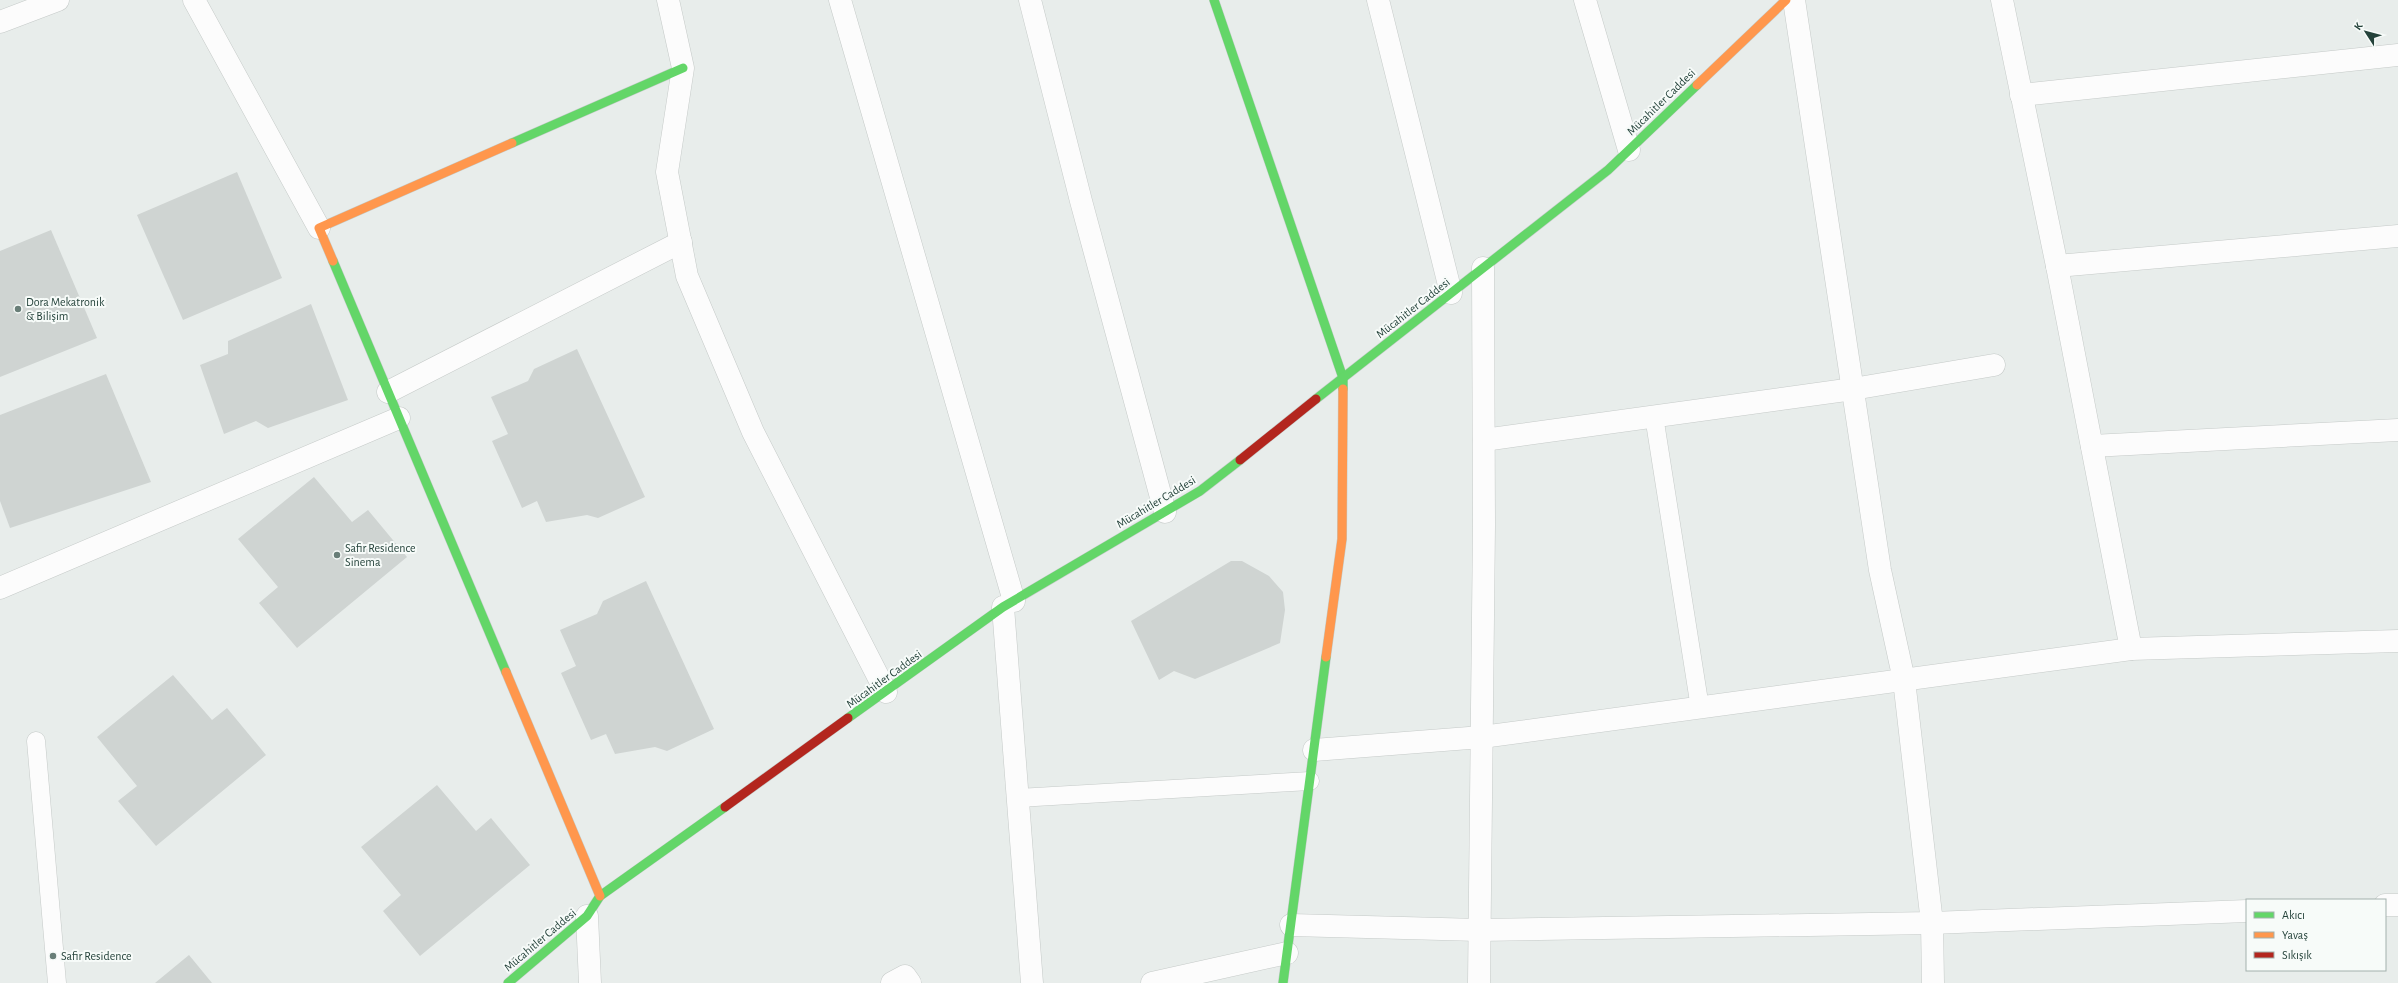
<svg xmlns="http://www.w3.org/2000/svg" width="2398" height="983" font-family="'Alegreya Sans',sans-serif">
<rect width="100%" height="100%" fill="#e8edeb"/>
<g fill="#cfd4d2">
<polygon points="237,172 282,278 183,320 137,215"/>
<polygon points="51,230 97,338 0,377 0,251"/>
<polygon points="311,304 348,400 268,428 256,421 224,434 200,365 228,354 228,341"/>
<polygon points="577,349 645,497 598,518 587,515 546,522 537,501 522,508 492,441 508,434 491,397 528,381 534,369"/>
<polygon points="106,374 151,482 10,528 0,501 0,415"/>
<polygon points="314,477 352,522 368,510 407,557 297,648 259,603 278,587 238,539"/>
<polygon points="1231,561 1242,561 1269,576 1283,592 1285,610 1280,643 1195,679 1174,671 1159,680 1131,621"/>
<polygon points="646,581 714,729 667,751 655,747 615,754 606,734 591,740 561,673 576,666 560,630 597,614 603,601"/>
<polygon points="173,675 212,720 227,708 266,755 156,846 118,801 137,786 97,737"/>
<polygon points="437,785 476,831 491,818 530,865 420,956 383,911 401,895 361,847"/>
<polygon points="189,955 212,983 155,983"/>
</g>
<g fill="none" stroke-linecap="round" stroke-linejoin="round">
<defs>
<g id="lane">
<polyline points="1654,416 1700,708"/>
<polyline points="36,741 57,983"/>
<polyline points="1018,798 1310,781"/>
</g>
<g id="street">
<polyline points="194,0 319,228"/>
<polyline points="668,0 683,68 667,172 687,276 753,432 886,692"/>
<polyline points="840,0 1014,601"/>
<polyline points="1030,0 1081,201 1165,512"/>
<polyline points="1378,0 1451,293"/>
<polyline points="1585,0 1629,150"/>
<polyline points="1794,0 1880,570 1904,680 1932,923 1933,983"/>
<polyline points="2002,0 2057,266 2131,649"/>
<polyline points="0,22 58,0"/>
<polyline points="2021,95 2398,55"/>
<polyline points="2057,266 2398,236"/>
<polyline points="388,392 681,242"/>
<polyline points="1484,440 1853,389 1994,365"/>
<polyline points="2092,446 2398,430"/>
<polyline points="0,588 399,418"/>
<polyline points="1003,607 1032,983"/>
<polyline points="1314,750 1482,737 2131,649 2398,641"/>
<polyline points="2385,905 2398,905"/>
<polyline points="587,916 590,983"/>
<polyline points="1291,925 1479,930 1932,923 2247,911"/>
<polyline points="892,983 905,976 910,983"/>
<polyline points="1152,983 1287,953"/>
<polyline points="1479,983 1484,525 1483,268"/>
</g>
<g id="fast">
<polyline points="1214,0 1343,378 1343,389"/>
<polyline points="512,143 683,68"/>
<polyline points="333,261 506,672"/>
<polyline points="1316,399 1608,170 1697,85"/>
<polyline points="848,718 1003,607 1200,491 1240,460"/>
<polyline points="508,983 587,916 600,896 725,807"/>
<polyline points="1283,983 1326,657"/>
</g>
<g id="slow">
<polyline points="1697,85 1786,0"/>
<polyline points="333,261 319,228 512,143"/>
<polyline points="1326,657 1342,539 1343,389"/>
<polyline points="506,672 600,896"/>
</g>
<g id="jam">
<polyline points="1240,460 1316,399"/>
<polyline points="725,807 848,718"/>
</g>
</defs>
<use href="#lane" stroke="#c5cac8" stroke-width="19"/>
<use href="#street" stroke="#c5cac8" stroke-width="23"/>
<use href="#fast" stroke="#c3cbc8" stroke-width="10"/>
<use href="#slow" stroke="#c3cbc8" stroke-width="10"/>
<use href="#jam" stroke="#c3cbc8" stroke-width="10"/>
<use href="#lane" stroke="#fcfcfc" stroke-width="18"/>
<use href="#street" stroke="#fcfcfc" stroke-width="22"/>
<use href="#fast" stroke="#63d668" stroke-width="9"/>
<use href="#slow" stroke="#ff974d" stroke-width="9"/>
<use href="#jam" stroke="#b3261e" stroke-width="9"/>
</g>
<g fill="#697e78" stroke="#f7fbf9" stroke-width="1.5">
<circle cx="18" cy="309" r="4"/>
<circle cx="337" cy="555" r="4"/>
<circle cx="53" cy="956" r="4"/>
</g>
<g text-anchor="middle" stroke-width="4" stroke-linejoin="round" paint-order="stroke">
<g font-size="12" fill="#24423a" stroke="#f7fbf9">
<text transform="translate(1661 102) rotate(-44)" y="4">Mücahitler Caddesi</text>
<text transform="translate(1413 308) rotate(-38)" y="4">Mücahitler Caddesi</text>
<text transform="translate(1156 502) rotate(-31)" y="4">Mücahitler Caddesi</text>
<text transform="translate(884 679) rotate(-36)" y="4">Mücahitler Caddesi</text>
<text transform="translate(540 940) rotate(-40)" y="4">Mücahitler Caddesi</text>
</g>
<g font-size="12" fill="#24423a" stroke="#f7fbf9" text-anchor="start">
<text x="26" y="306">Dora Mekatronik<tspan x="26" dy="14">&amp; Bilişim</tspan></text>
<text x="345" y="552">Safir Residence<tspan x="345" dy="14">Sinema</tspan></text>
<text x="61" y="960">Safir Residence</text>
</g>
</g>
<rect x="2246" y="899" width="140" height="72" fill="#f7fbf9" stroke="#a3b1ad"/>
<rect x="2254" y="912" width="20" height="6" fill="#63d668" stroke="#a3b1ad"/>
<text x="2282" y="919" font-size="12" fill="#24423a">Akıcı</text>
<rect x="2254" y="932" width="20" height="6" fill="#ff974d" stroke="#a3b1ad"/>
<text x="2282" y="939" font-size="12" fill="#24423a">Yavaş</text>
<rect x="2254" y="952" width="20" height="6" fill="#b3261e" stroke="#a3b1ad"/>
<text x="2282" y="959" font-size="12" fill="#24423a">Sıkışık</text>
<g transform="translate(2366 32) rotate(306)" stroke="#f7fbf9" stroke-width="3" paint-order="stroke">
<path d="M0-3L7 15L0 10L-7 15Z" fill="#24423a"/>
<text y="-6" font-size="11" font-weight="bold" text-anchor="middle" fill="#24423a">K</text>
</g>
</svg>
